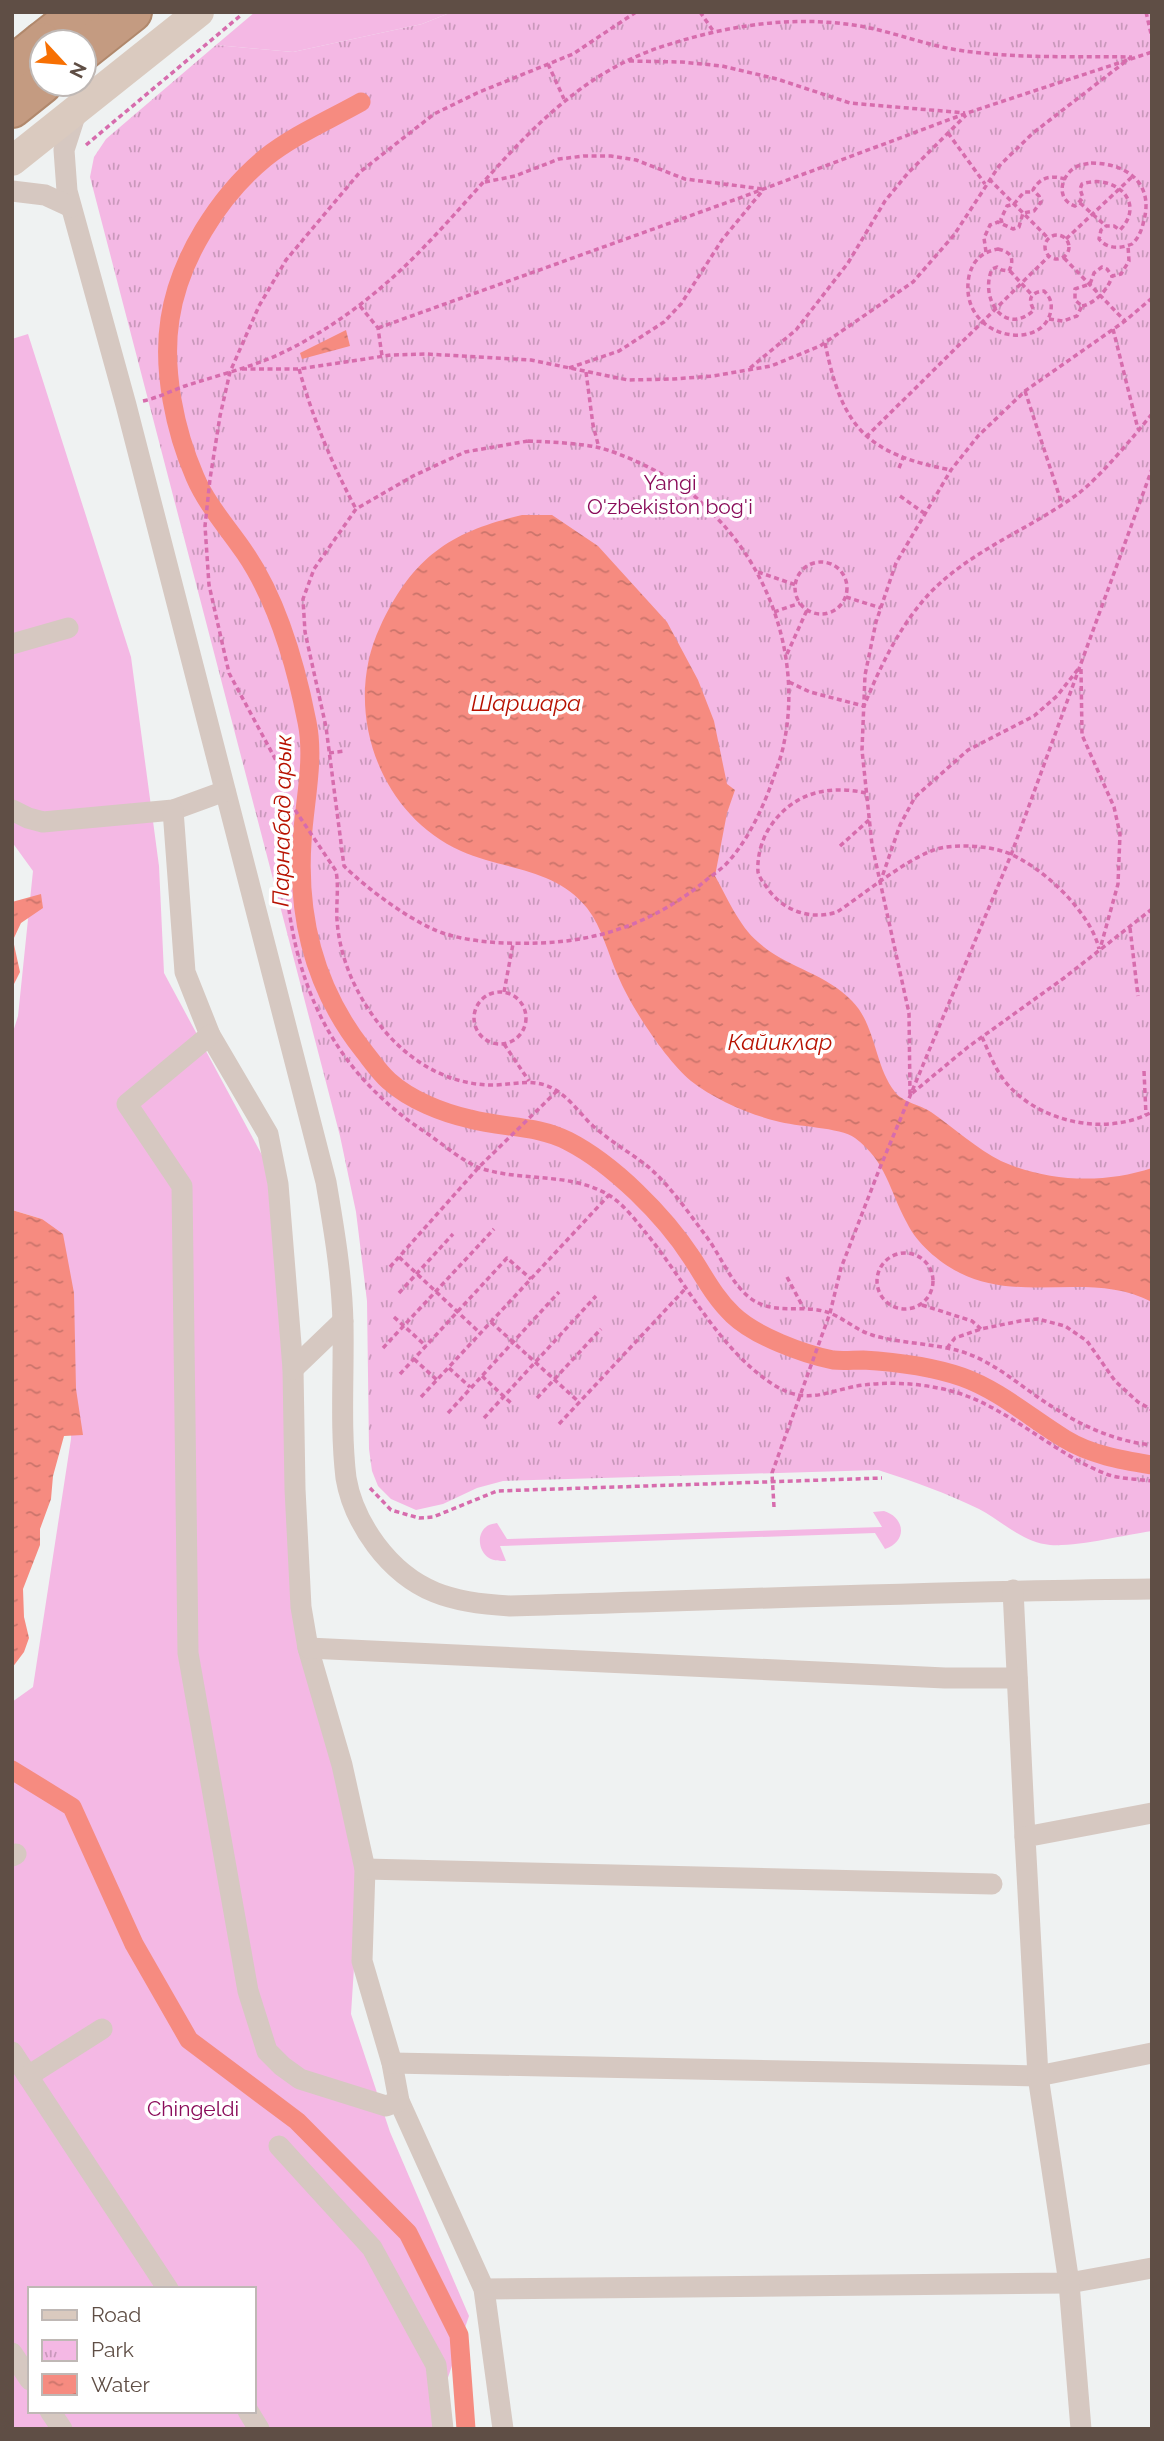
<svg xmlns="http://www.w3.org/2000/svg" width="1164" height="2441" font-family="Raleway,sans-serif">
<defs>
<pattern id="park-tufts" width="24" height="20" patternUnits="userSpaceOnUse" patternTransform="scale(1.75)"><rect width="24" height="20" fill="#f4b8e4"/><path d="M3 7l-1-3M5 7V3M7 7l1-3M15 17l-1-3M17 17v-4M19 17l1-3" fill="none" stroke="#c998bb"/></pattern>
<pattern id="water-ripples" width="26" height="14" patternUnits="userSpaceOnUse" patternTransform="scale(1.75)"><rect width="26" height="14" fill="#f68b80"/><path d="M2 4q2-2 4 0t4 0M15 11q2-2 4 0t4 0" fill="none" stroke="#ca746b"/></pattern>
</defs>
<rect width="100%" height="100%" fill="#eff2f2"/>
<g fill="#f4b8e4" fill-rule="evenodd">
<polygon points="255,12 452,12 422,24 293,52 216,45"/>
<path d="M28,334L131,657L159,866L164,973L263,1157L281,1256L294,1587L360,1874L351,2014L390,2132L469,2316L442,2395L449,2429H12V1702L33,1687L71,1439L74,1293L42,1219L12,1210V1035L18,1016L33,871L12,842V339ZM30,2289H254V2411H30Z"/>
<path d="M884,1511C906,1518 907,1542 885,1549L875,1533L500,1546L506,1561C501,1561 494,1561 489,1558C479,1552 476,1535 486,1527C489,1524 494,1524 497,1523L507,1539L882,1527L873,1512Z"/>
</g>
<path fill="url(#park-tufts)" d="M452,12H1152V1531C1124,1535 1077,1547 1050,1545C1023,1543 1002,1521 979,1509C946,1493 913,1481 878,1470L503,1481L477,1488L443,1504L416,1510L391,1499L378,1486L372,1471L369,1449L367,1301L356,1212L340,1136L90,177L94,157L106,139L216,45L293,52L422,24Z"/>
<g fill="url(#water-ripples)">
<polygon points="346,330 350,346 302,359 300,353"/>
<path d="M522,515H552L598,546L667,622L698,680L714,721L727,784L735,790L727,813L715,876C727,897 739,926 758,942C787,968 826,973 852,1001C876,1025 874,1065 895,1092C902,1102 921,1105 931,1112C953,1127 978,1150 1001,1161C1048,1182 1104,1184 1152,1168V1302C1092,1270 1021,1304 960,1273C940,1263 917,1244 907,1223C889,1190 887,1162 855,1138C840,1127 796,1127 776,1121C748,1114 714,1099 691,1081C665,1059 631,1007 618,976C608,954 602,927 587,908C556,868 504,870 461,851C378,814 342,708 380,627C412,558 449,532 522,515Z"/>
<polygon points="41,894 43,908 21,923 13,940 20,972 12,988 12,902"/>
<polygon points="12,1210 42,1219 63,1234 74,1293 76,1389 83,1435 64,1436 53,1476 51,1499 40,1529 40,1545 23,1589 24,1617 29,1638 24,1652 12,1668"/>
</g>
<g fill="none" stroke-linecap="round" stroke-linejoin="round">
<g stroke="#f68b80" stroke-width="19">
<path d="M361,102C329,120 294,135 265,158C219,196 179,259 170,319C162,370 175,431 195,477C207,505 228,528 245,553C277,600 296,666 307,722C315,761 304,803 302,842C297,919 315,989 363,1050C371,1060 379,1072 389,1081C410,1100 443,1113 470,1119C503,1128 537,1125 568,1141C613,1164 664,1215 692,1258C705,1278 715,1298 733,1315C755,1336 803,1354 833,1360C843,1361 853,1360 863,1360C897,1362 930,1366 962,1377C999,1390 1032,1419 1065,1439C1091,1455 1122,1460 1152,1465"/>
<polyline points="12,1770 72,1807 134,1944 189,2040 297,2121 408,2233 459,2335 466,2429"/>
</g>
<defs>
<g id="highway">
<polyline points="42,42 80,12"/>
<polyline points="84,50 132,12"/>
<polyline points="12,66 42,42"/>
<polyline points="12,108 42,84"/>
</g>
</defs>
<use href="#highway" stroke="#b0886c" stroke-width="42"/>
<g stroke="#d76cad" stroke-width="3.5" stroke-dasharray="5 3.5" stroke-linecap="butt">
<path d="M636,12L573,54L477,93L434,114L360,172L286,260L259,306L230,372L220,416L210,479L205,526L209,585L229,673L278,764L287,798L336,871C339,887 336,903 337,920C340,964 361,1005 390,1037C418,1067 455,1086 496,1085C517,1084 534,1078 554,1089C570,1098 580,1114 593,1126C610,1141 629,1152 646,1165C669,1184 688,1212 706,1236C721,1256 730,1282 750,1298C773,1315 798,1305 823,1311C841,1315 855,1330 872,1335C902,1344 934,1343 963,1352C999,1364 1024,1390 1056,1409C1084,1427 1118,1442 1152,1445"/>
<polyline points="700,12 714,32"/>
<polyline points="1146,12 1152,38"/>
<polyline points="629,61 682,62 722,66 777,79 850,103 965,113"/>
<polyline points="548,64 564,99"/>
<polyline points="948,133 985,184"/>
<polyline points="86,145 240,16"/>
<path d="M1091,163C1125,163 1154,182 1144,220C1142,229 1139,238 1132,244C1120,249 1107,249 1099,239L1101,230L1106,226H1114L1120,230C1147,202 1114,173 1082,184L1080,189L1083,198L1075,206C1057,200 1059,179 1074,168C1078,165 1085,164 1091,163Z"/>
<polyline points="989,179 1049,239"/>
<polyline points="485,182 515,176 559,159 584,156 611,156 636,160 685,179 763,189"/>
<polyline points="1080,203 1106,226"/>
<polyline points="1002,223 1001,219 1007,206 1014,204 1024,192 1033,192"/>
<circle cx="1057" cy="247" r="12"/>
<polyline points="1066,239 1133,176"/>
<path d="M998,249C1011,252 1015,258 1009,271L1002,270L997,267L992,269C979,299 1005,337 1034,310C1027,299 1031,292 1044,291C1050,297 1052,302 1051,310C1044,354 957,339 969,276C973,260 982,252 998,249Z"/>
<path d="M986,252L984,238L990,225L998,222L1013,229L1019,227L1023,213L1034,211L1041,202L1039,196L1033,190C1040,177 1051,175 1065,179"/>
<polyline points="1064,258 1125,321"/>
<polyline points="1010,271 1032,295"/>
<polyline points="1152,298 1125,321 1025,391 978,436 951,470 896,563 876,622 865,675 862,750 872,845 909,1013 910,1095 968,1047 1064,978 1152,909"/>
<polyline points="360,306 378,328 382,356"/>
<path d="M1082,306C1094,304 1109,289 1112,276"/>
<polyline points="1049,319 1063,321 1077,316 1082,306 1075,300 1075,289 1090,284 1094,273 1102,267 1107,269 1112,276 1121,274 1129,261 1128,246"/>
<polyline points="378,328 734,200 967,113 1152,52"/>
<polyline points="1113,329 1138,429"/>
<path d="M825,343C842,427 866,454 951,470"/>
<polyline points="569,368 619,351 664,322 681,304 722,240 763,190"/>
<polyline points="750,368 796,330 848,263 885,201 908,173 966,115"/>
<polyline points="242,369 299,369 391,355 426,354 531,360 628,380 674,379 713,376 771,366 820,346 913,282 954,235 999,166 1033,133 1130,58"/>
<path d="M299,369C313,419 332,464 356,509"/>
<polyline points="586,372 593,425 599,448"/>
<polyline points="1025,391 1062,504"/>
<path d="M143,401C157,398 171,391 185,386C218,375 254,367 286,351C337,326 385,288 424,247C499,170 559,78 667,45C730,25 794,15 860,26C894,32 925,45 958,50C1015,59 1075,56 1132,57"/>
<polyline points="866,437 1049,256"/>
<path d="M528,441C551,442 574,443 596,447C621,452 672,477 691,493C699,500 707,508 714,515C772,573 801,662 784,743C782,755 777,767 773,779C764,806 748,840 728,862C722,869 712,875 704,882C655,921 602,941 539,943C510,944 478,943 449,935C418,927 367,889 344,866L326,727L305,632L303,599L314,569L356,509L413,476L465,452Z"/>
<polyline points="899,468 903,458"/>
<polyline points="900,496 924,513"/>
<circle cx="821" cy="588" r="26"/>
<polyline points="758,572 796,585"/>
<polyline points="846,597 881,608"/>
<polyline points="774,612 800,603"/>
<polyline points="787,654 807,610"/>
<polyline points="1081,669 1082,735 1114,807 1120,834 1118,884 1100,949"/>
<path d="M789,682L810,692L864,706C880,667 899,627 928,595C970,550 1031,529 1079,493C1101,476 1134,436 1152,414"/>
<polyline points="329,753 345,751"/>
<path d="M866,793C826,784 790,794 768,830C761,842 757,858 758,872C759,877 763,882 766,886C781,910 810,921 837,912C863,895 912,854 941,848C959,844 988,846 1005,852C1040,864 1091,912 1099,949"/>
<path d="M287,799C286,821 282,845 283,867C283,881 287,896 289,910C303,1007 345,1080 428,1134C444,1145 462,1161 480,1168C522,1182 568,1172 607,1194C623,1203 635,1220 646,1233C687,1283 718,1349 774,1385C809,1407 830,1389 864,1385C888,1382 914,1383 938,1388C1002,1399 1049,1453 1109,1475C1122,1479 1138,1479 1152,1481"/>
<polyline points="840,846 869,820"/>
<polyline points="880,883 900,825 915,797 968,750 1034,716 1057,696 1079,668"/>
<polyline points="1130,928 1138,996"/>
<circle cx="500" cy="1018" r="26"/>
<polyline points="504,992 513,944"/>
<path d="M982,1037C988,1050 993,1064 1001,1076C1032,1121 1104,1138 1152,1112"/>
<polyline points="504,1044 529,1081"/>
<polyline points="1144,1071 1146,1115"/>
<circle cx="905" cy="1281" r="28"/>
<polyline points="399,1257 480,1333"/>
<polyline points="390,1267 479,1167 557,1091"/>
<polyline points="787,1277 804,1309"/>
<polyline points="399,1293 453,1234"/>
<polyline points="922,1305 972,1321 981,1329"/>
<polyline points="394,1317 426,1346"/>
<polyline points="491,1322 579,1402"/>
<polyline points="383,1348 494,1229"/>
<polyline points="947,1348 955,1338 981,1329 1020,1321 1038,1319 1065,1326 1087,1341 1115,1381 1138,1402 1152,1410"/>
<polyline points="414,1359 437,1380"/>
<polyline points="449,1368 470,1387"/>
<polyline points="400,1374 507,1258 531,1279"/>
<polyline points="482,1376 513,1405"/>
<polyline points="421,1397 609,1195"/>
<polyline points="537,1398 601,1329"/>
<polyline points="448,1413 559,1292"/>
<polyline points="484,1418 596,1296"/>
<polyline points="559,1424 686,1288"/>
<polyline points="370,1488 391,1510 419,1518 433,1517 497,1491 882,1478"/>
<polyline points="774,1507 772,1473 830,1313 841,1268 879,1170 1011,855 1152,469"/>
</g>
<g stroke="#d6c8c1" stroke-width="21">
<path d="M80,110L74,119L64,150L67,191L126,405L326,1182C334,1229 342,1276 343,1324C344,1375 340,1428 346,1478C350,1502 362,1526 376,1545C412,1593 453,1603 510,1606C724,1600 938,1591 1152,1589"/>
<polyline points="12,191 45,195 71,207"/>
<polyline points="12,644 68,628"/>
<polyline points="12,810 28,818 43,822 173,810 225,791"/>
<polyline points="173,810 185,972 210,1035 268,1134 278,1184 293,1369 295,1489 301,1607 308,1648 342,1765 365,1869 362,1961 392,2063 399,2101 484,2289 503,2429"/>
<polyline points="210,1035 127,1104 182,1186 188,1653 248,1991 267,2051 282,2066 300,2079 386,2106 399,2101"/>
<polyline points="293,1369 343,1321"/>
<polyline points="1013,1590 1025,1837"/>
<polyline points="308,1648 945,1678 1017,1678"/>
<polyline points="12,1856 16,1854"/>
<polyline points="365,1869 992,1884"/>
<polyline points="12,2052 168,2289"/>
<polyline points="392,2063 1038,2076 1152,2053"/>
<polyline points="28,2076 102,2029"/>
<polyline points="279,2146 372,2248 436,2365 443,2429"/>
<polyline points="484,2289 1069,2283 1152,2268"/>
<polyline points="12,2353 30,2380"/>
<polyline points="50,2411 62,2429"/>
<polyline points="248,2411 259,2429"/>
<polyline points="1081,2429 1069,2283 1038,2076 1025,1837 1152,1813"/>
</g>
<polyline stroke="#dacabf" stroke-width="30" points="12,161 199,12"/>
<use href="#highway" stroke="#c49b81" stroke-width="38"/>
</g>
<g text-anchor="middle" stroke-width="7" stroke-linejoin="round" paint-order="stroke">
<g font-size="21" fill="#8a0c5a" stroke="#fff">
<text x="670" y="490">Yangi<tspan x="670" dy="24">O'zbekiston bog'i</tspan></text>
<text x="193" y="2116">Chingeldi</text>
</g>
<g font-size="23" font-style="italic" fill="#b71100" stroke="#fff">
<text x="526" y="711">Шаршара</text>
<text transform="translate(282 821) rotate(-89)" y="8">Парнабад арык</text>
<text x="780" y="1050">Кайиклар</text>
</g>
</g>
<rect width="1164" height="2441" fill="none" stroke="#5f4e45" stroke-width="28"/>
<rect x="28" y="2287" width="228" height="126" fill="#ffffff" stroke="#bfb8b5" stroke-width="2"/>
<rect x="42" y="2310" width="35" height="10" fill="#dacabf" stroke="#bfb8b5" stroke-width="2"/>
<text x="91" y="2322" font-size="21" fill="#5f4e45">Road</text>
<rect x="42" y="2340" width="35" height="21" fill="url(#park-tufts)" stroke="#bfb8b5" stroke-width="2"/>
<text x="91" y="2357" font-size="21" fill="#5f4e45">Park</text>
<rect x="42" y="2374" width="35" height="21" fill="url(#water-ripples)" stroke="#bfb8b5" stroke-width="2"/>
<text x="91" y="2392" font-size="21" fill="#5f4e45">Water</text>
<g transform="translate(63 63) rotate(116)"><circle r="33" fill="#ffffff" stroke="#bfb8b5" stroke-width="2"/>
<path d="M0-5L12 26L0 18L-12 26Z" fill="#f77003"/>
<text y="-10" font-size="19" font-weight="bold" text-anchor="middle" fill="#5f4e45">N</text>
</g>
</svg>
